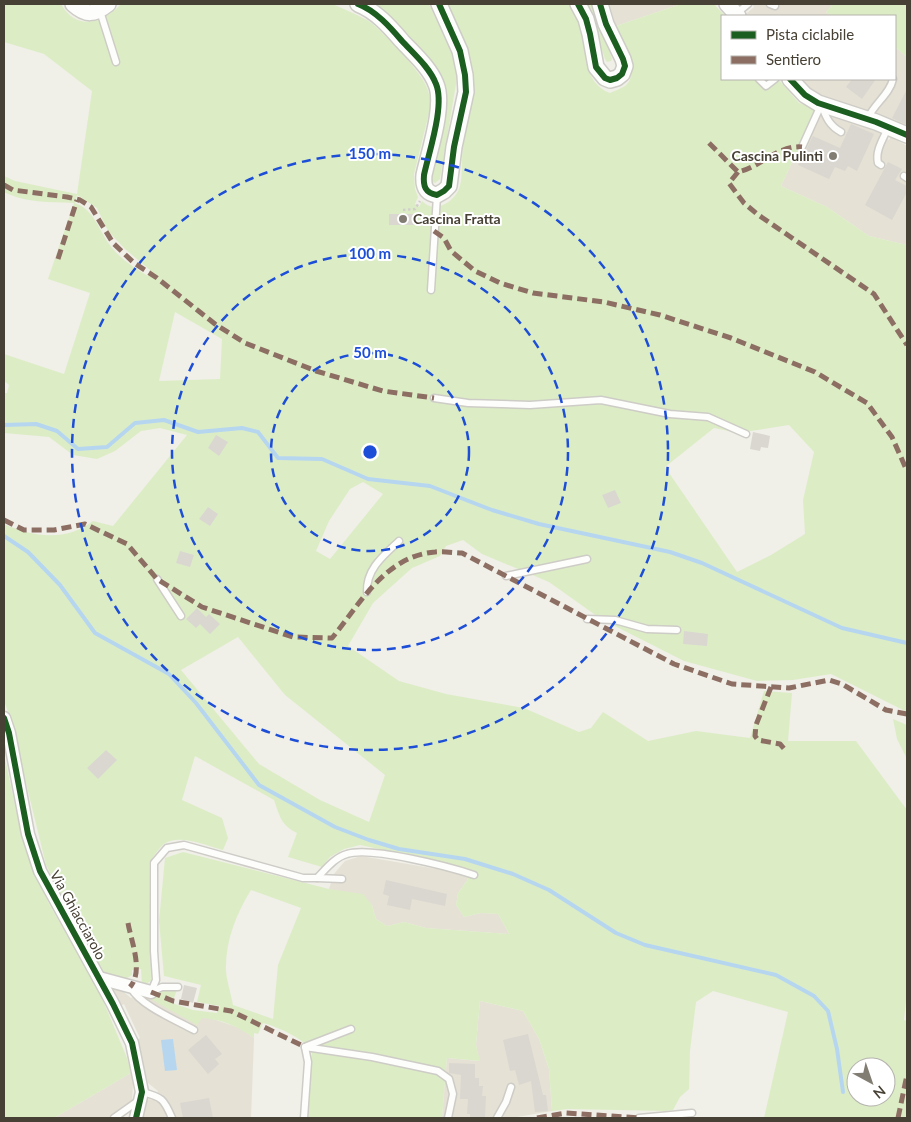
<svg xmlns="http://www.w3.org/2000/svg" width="911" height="1122" font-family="Lato,sans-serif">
<rect width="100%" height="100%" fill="#f0efe8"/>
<g fill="#e5e1d5">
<polygon points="609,4 681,4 616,26"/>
<polygon points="752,4 833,4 826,12 831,16 748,16 746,14 754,7"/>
<polygon points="895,47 907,57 907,129 873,115 874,112 868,110 867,113 826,99 808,87 801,79 895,79"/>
<polygon points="817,109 881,133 879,136 889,140 891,137 907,146 907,245 869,236 827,207 781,186"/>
<polygon points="361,856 460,873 468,879 458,893 456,905 464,917 481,913 498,914 509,934 426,928 404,922 387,926 376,919 372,905 329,889 334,874 345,861"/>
<polygon points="115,985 131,998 140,993 202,1018 210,1018 240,1028 254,1038 251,1118 141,1118 146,1099 155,1100 158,1091 148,1083 135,1041 140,1038 124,1004 120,1006 112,988 111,986"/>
<polygon points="480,1001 523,1011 539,1039 549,1069 552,1111 511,1118 442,1118 447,1058 479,1061 476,1045"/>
<polygon points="131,1073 133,1084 132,1101 115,1118 54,1118"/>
</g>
<g fill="#dcedc6" fill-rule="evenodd">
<path d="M4,4H61C77,32 103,23 121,4H332C344,9 356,14 367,20C381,29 414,65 423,80C428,88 430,96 431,105L414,174L415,189L418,197L415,204L419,207L422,201C435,215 456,201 460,186C463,174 461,160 463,148C466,123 476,96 472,72C469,48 457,25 447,4H571C575,12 579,20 581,29C587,52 583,83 610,93C614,91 620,89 625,86C641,74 622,41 616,26L681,4H714L725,16H722V79H778L799,103L817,109L781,186L827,207L869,236L907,245V712L831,674L793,680L757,681L684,661L601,619L549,582L482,554L463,540L446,546L440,556L412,568L373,603L348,646L399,681L446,694L524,708L579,732L591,728L603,712L648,741L696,731L750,738L764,691L792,693L788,741H856L907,810V991L904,1020L907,1021V1118H764L788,1012L713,991L696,1002L690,1051L689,1089L680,1097L673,1110L666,1111L568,1109L552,1111L549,1069L539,1039L523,1011L480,1001L476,1045L480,1061L447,1058L442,1118H308L312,1054C308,1039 277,1027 263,1023L258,1034L254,1033V1038C239,1027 221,1019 202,1018L197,1025L140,993L161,992L167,989L177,990L172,1003L193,1010L217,1013L220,1006L197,1002L201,985L164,976L159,921L165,858L183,852L329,889L363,894L372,905L376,919L387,926L404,922L426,928L509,934L498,914L481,913L464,917L456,905L458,893L468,879L451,864L360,845L344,849L330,857L322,867L288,857L297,833C281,825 280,817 274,800L195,756L182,800L222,818L228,838L223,850C207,846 179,833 164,844C158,849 153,857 149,863L151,981L142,986L141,969L132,970V975L124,980L101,973L46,865L10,717L4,701V524C33,537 66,542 93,521L113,526L187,435L160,428L141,431L115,451L97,459L73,455L49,437L4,433V393H7L9,385L4,381V354L64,374L90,293L48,279L74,203C51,202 25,203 4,192V176L15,181L77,194L92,91L44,54L4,42ZM77,195L97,208L108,231L125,249L150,270L148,276C133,267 119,258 109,244C98,228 94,210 75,203ZM175,312L222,339L220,379L159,381ZM789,425L814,452L803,500L805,534L771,555L737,572L665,467L714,428L738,433ZM363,482L383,494L330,559L316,551L329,521L350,489ZM238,637L285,695L385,775L369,822L320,800L259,764L181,670ZM251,890L301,908L278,965L273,1019L233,1005C231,994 227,982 226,971C225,942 236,914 251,890ZM856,1067H886V1097H856Z"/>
<polygon points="375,4 429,4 452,55 457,78 440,179 435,183 431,181 431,166 445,99 444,83 435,68 394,20"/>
<polygon points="587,4 595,4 612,59 611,61 607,62 605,59"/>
<polygon points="833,4 907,4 907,57 895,47 895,16 831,16 826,12"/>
<polygon points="893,719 907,725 907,759 897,739"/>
<polygon points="4,754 21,833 48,902 99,991 127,1058 131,1073 54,1118 4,1118"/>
</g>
<polygon fill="#b6d6f0" points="173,1039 177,1070 165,1071 161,1040"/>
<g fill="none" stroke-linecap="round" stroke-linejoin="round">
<g stroke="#b6d6f0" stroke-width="4">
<polyline points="4,425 36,424 57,431 78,449 107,447 135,423 164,420 198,432 242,428 258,432 278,458 322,459 368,479 430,486 492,510 539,524 670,552 702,563 842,628 907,643"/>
<polyline points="4,536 28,552 60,585 95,633 169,674 196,703 259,785 335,827 369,840 399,849 465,859 513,874 549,890 616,933 645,945 776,975 814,996 828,1011 837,1049 843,1092"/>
</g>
</g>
<g fill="#dad7d1">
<polygon points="852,79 876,79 862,99 846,87"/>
<polygon points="907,89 907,125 892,118"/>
<polygon points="851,124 874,134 857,171 848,166 845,171 835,167 829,179 798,165 813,136 840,148"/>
<polygon points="888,162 902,169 895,180 907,186 907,192 892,220 865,205"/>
<rect x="389" y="214" width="27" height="11"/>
<polygon points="753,432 770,436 768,448 761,447 760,451 750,449"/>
<polygon points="216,435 228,442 219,456 208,448"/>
<polygon points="615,490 621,503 608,508 602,495"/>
<polygon points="208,507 218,514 210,526 199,519"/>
<polygon points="180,551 194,555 190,567 176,563"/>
<polygon points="197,608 206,617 209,614 220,624 210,634 200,624 196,628 186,619"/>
<polygon points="684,631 708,634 707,646 683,644"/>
<polygon points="106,750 117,760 98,779 87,768"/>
<polygon points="386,880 447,894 445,906 412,899 410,910 387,905 389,896 383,894"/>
<polygon points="184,985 197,988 193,1003 181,999"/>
<polygon points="528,1034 543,1095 546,1095 548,1111 535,1112 531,1081 519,1085 515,1070 510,1071 503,1040"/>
<polygon points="206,1035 222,1054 215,1059 219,1064 208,1074 188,1050"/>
<polygon points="449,1063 475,1064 475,1078 479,1078 479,1086 483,1086 482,1096 486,1096 485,1118 470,1118 470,1114 467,1114 468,1099 460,1099 461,1075 449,1073"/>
<polygon points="209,1098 213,1118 183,1118 180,1103"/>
</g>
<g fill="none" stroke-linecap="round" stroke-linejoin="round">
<defs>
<g id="service">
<polyline points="770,4 775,6"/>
<polyline points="100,11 116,62"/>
<polyline points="737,13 748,4"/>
<polyline points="759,79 766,86 775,79"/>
<path d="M822,106C826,118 830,126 841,132"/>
<path d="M868,118C874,104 890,94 893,79"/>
<polyline points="802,147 821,105"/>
<path d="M881,165L878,163C875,151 883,139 888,128"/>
<polyline points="904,176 907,178"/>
<polyline points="431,290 437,196"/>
<polyline points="434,398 468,403 530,405 601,400 670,414 708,417 746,434"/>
<polyline points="506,576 587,559"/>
<polyline points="157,579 181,616"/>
<path d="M367,592C366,569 384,555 399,541"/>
<polyline points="587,619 615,620 647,629 677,630"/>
<polyline points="317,878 342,879"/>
<path d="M131,988C141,1006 176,1020 194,1030"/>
<path d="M151,992L156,980L154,951V863L167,848L184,845L303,878H317C325,870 335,857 347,854C370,846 450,867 474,875"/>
<polyline points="151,992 162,987 178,987"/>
<polyline points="307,1046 351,1029"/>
<polyline points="305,1047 372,1057 438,1071 449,1079 453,1094 448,1118"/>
<path d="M142,1092C162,1097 164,1099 172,1118"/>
<polyline points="114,1118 138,1101"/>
<polyline points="304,1118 308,1062 305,1047"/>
<polyline points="497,1118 506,1102 511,1087"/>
<polyline points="639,1118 692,1113"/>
</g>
<g id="minor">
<polyline points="4,718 9,733 28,834 40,871 113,1004 132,1043 142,1092 136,1118"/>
<polyline points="99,978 151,992"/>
</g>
<g id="tertiary">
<path d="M73,4C86,16 94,15 108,4"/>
<path d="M358,4C376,11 390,27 402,41C414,54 430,68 436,84C445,105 429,152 424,175C423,186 425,193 437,195L444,191L449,186L454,147L466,92L465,75L460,51L439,4"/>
<polyline points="578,4 586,19 590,34 596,67 605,78 610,80 617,78 622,74 625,66 623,59 606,24 600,4"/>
<polyline points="727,4 738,16"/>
<polyline points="790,79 805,95 818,103 876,122 907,135"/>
</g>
</defs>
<use href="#service" stroke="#ceccc6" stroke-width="9"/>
<use href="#minor" stroke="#ceccc6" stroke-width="15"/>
<use href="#tertiary" stroke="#ceccc6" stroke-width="18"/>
<polyline stroke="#d1cfca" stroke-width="2.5" stroke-dasharray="2.5 2.5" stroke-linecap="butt" points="403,210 415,209 420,201"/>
<use href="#service" stroke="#fdfdfc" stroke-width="6"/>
<use href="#minor" stroke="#fdfdfc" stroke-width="12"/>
<use href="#tertiary" stroke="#fdfdfc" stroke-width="15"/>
<g stroke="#8d6e63" stroke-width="5" stroke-dasharray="10 5" stroke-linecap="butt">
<path d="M709,143L738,172C761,167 777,145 802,147"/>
<polyline points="738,172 729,183 744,203 757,214 874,294 907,345"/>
<polyline points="4,185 13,190 67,197 80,200 91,207 113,243 134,263 157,278 215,324 245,343 316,371 383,391 434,398"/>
<polyline points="434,231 444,238 451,251 475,271 500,283 533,293 604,302 660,315 731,338 815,372 867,403 892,437 907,471"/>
<polyline points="58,259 77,200"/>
<path d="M4,520L24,530H54L85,524L127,544L157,579L202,607L293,637L332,638C360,604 385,556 435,552C444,551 454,553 462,553L674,664L732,684L789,688L829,680L842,684L886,710L907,714"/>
<polyline points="771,687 756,725 755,736 758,740 780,744 787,752"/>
<path d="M128,923C131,941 144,971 130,987"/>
<polyline points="151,992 173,1001 231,1011 305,1047"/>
<polyline points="537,1118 566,1113 640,1118"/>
<polyline points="898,1118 907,1075"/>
</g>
<defs>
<g id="cycleway">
<path d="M358,4C376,11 390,27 402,41C414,54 430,68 436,84C445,105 429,152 424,175C423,186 425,193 437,195L444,191L449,186L454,147L466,92L465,75L460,51L439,4"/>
<polyline points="578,4 586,19 590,34 596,67 605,78 610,80 617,78 622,74 625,66 623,59 606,24 600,4"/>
<polyline points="790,79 805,95 818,103 876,122 907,135"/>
<polyline points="4,718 9,733 28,834 40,871 113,1004 132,1043 142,1092 136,1118"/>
</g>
</defs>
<use href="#cycleway" stroke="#fff" stroke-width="9"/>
<use href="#cycleway" stroke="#1b5e20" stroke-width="6"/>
</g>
<g fill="none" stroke="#1d4ed8" stroke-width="2.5" stroke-dasharray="9 6">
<circle cx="370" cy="452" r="99"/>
<circle cx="370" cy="452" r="198"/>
<circle cx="370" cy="452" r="298"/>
</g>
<g fill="#827d73" stroke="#fff" stroke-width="2">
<circle cx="833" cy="156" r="5"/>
<circle cx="403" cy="219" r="5"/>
</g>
<g text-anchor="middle" stroke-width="4" stroke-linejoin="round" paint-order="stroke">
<g font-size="14" font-weight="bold" fill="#474034" stroke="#fff" text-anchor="end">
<text x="823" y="161">Cascina Pulintì</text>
<text x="413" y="224" text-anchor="start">Cascina Fratta</text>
</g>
<g font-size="14" fill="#474034" stroke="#fff">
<text transform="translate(78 915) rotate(61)" y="5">Via Ghiacciarolo</text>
</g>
</g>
<circle cx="370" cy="452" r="8" fill="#1d4ed8" stroke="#fff" stroke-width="2.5"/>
<g font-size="15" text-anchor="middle" font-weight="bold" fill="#1d4ed8" stroke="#fff" stroke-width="4" stroke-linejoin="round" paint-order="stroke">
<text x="370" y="159">150 m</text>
<text x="370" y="259">100 m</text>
<text x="370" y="358">50 m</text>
</g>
<rect width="911" height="1122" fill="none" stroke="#474034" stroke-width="10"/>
<rect x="721" y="15" width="175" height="65" fill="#ffffff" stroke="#b5b3ae"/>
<rect x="731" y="31" width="25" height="8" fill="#1b5e20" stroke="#b5b3ae"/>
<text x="766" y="40" font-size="15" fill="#474034">Pista ciclabile</text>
<rect x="731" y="56" width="25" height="8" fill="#8d6e63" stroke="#b5b3ae"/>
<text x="766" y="65" font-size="15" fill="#474034">Sentiero</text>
<g transform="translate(871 1082) rotate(140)"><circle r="24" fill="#ffffff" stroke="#b5b3ae"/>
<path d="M0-4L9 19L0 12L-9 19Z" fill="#827d73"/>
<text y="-8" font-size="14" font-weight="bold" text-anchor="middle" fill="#474034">N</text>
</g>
</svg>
